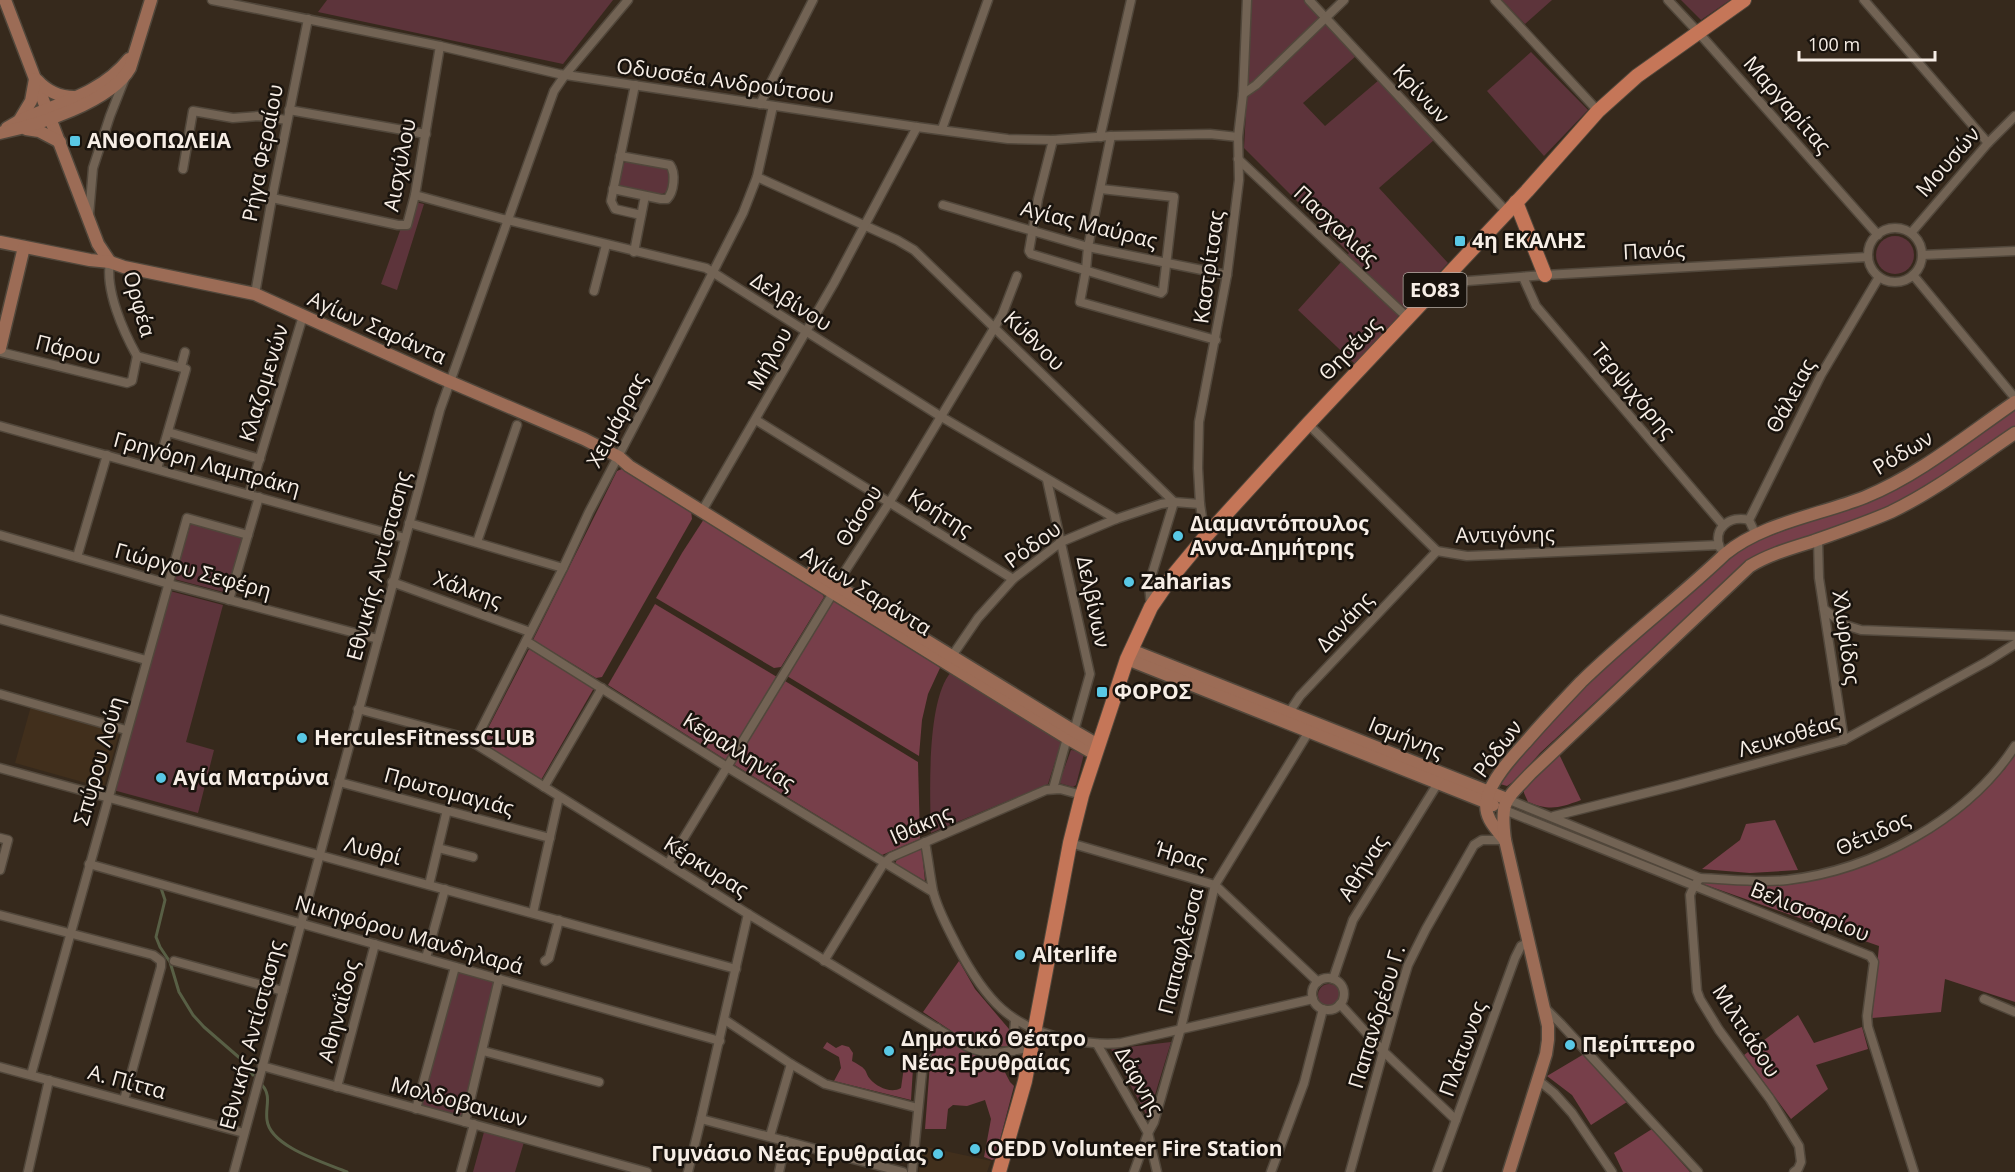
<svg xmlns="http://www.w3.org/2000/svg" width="2015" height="1172" font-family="'Open Sans',sans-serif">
<rect width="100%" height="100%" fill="#36291c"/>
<g fill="#412f1c">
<polygon points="31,706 116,730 119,734 104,788 15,763"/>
<polygon points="922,1146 991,1161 987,1172 919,1172"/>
</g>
<g fill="#5d343b">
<polygon points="327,0 613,0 563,64 318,12"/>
<polygon points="1252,0 1304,0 1356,56 1303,103 1325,126 1379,80 1434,140 1379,188 1448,263 1355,364 1298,310 1349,253 1244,148"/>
<polygon points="1502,0 1552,0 1525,24"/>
<polygon points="1681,0 1730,0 1701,20"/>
<polygon points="1531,52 1588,110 1544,156 1487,91"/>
<polygon points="627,161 670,170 671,173 669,191 662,194 620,187 618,185 623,164"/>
<polygon points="415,202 424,204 397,290 381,284 401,228 408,229"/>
<circle cx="1895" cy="255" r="19"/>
<polygon points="191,523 243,536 227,593 174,579"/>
<polygon points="170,591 223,605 186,742 214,750 198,813 113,790"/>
<path d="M951,672L1061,740V743L1048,784L931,833C930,796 926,701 951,672Z"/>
<polygon points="1071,750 1083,752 1084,754 1076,785 1073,787 1059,783"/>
<polygon points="457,970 493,981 494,987 462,1116 421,1105"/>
<circle cx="1329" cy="995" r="11"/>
<polygon points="1171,1042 1148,1118 1111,1049"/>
<polygon points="484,1132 524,1142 515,1172 473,1172"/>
</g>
<g fill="#773f4a">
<path d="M2015,408V428C1991,444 1968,462 1943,477C1916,494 1886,507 1857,520C1819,536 1777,542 1743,565L1540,753L1517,779L1507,786L1500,784V779L1512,765L1589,681L1722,564L1738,552L1757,541L1794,527L1889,493Z"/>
<polygon points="622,469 691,510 692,519 602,677 596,678 533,640 617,471"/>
<polygon points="704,519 821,592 824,597 781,667 774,668 656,598 682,553"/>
<polygon points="834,598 939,665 940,668 928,694 922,720 919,756 787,676"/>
<polygon points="655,604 777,677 726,760 608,685"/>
<polygon points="529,649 594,688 541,780 484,744 482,740"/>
<polygon points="785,681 918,762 920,839 882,855 733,764"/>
<path d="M1558,752L1581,800C1559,808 1550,811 1528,802L1524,793V784Z"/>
<polygon points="2015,752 2015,1002 1945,979 1941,1012 1872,1018 1879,946 1703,884 1706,880 1751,885 1789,885 1838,874 1869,863 1938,827 2005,769"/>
<polygon points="1775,820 1798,870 1750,873 1702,869 1740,840 1746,824"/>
<polygon points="917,849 922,850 925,881 895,864 897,859"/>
<polygon points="959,961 975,989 1009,1029 1009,1045 1007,1047 968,1042 923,1012"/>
<polygon points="1798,1015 1814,1043 1862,1027 1868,1049 1816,1065 1828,1089 1791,1119 1744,1055"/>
<path d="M939,1038C963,1041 970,1062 997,1057L1010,1082L1014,1086L995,1159L992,1160L984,1157L991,1119L985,1100L967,1106L953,1105L948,1109L946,1129H925L931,1050Z"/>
<path d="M827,1042L836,1048L842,1045L849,1047L853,1053L852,1061C857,1064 862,1066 865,1070C867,1073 867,1076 870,1079C877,1087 891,1094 901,1088L904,1067L913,1068L911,1100L834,1081L841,1068L839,1057L823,1048Z"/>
<polygon points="1584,1054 1627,1102 1591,1125 1572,1095 1547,1076"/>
<polygon points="1652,1129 1690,1172 1623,1172 1614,1153"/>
</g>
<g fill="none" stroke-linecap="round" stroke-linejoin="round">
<g stroke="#585f45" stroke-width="3">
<polyline points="161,888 165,900 156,937 160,947 170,962 179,992 193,1015 204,1027 242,1060 253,1075"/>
<path d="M262,1085C272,1096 265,1107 267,1120C270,1147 326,1163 347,1172"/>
</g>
<defs>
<g id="street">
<polyline points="212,0 440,46 559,74 917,127 1008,139 1053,140 1111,136 1210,134 1238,137"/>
<polyline points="1309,0 1507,212"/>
<polyline points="1495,0 1598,111"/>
<polyline points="1668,0 1698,32 1878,235"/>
<polyline points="1864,0 1988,143"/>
<polyline points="635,85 611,201 615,209 641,215"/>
<polyline points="1243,94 1256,85 1344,0"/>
<polyline points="760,104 813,0"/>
<polyline points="289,110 426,134"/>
<polyline points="942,129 988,0"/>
<polyline points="1111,136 1088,247 1086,270 1080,302 1216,340"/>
<polyline points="1100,137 1131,0"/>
<polyline points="1053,140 1038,199 1029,251 1031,254 1161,293 1163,291 1174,197 1101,189"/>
<polyline points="1238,159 1408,318"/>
<polyline points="183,169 193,111 233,118 258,116 287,120"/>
<polyline points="757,177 897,240 914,250 1174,502 1149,584 1151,607"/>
<path d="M613,189L661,199H667C674,192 676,173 670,165L620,156"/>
<polyline points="415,195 503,219 706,268 940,416 1116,519"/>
<polyline points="272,198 398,225 407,225 415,195 440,46"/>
<polyline points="943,205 1088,247 1227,275"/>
<polyline points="89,215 93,168 110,116 125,78"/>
<circle cx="1895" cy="255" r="27"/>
<polyline points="1911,233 1988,143 2015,116"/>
<polyline points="634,252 645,196"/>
<polyline points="1922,255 2015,251"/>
<path d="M110,262C105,290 123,331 137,356"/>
<polyline points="1913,275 2015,398"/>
<polyline points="1523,277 1536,306 1723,525"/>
<polyline points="1442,283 1545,275 1868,257"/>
<polyline points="594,291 606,245"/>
<polyline points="255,294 272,198 308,19"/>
<polyline points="0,352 127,383 132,381 137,356"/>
<polyline points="137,356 186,369 157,469"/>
<polyline points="181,367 185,352"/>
<polyline points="756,420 1013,579"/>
<polyline points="1308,424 1437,551 1467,556 1719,545"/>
<polyline points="0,426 405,538"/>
<polyline points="168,432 260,459"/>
<polyline points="1047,480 1090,674 1074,731"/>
<polyline points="249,494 303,316"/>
<polyline points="702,511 834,283 917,127"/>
<polyline points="409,523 563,568"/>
<polyline points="0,535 169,584 378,639"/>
<polyline points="1756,535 1749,520 1821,375 1879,277"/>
<polyline points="1205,537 1200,504 1198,468 1199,422 1227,275 1239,180 1238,137 1243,94 1247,0"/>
<polyline points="1818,540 1819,578 1844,740"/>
<polyline points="477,542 517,425"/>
<path d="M1720,548C1712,528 1730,515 1749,520"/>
<polyline points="77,557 107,455"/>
<polyline points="392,582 530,632"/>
<polyline points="229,600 259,497"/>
<polyline points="1824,609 1845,625 1861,630 2015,636"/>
<polyline points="0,619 146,660"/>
<polyline points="526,641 727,767 933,892"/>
<polyline points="952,656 978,618 1013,579 1061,542 1116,519 1161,504 1174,502 1200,504"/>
<polyline points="0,694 126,730"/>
<path d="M358,709L459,736L474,743L748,914L966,1046C988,1057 1008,1052 1031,1047"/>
<polyline points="1286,717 1300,696 1437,551"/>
<polyline points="474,743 563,568 589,512 652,392 743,213 757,177 773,106"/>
<polyline points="0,768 736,969"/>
<polyline points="339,782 550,838"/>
<polyline points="544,787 602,688"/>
<polyline points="1053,789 1067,738"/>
<polyline points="1507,799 1700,878"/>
<polyline points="1502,809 1870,956 1874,962 1867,1016 1868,1027 1914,1172"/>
<polyline points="1554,816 1678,785 1844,740 1988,661 2015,644"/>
<polyline points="0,838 8,840 0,870"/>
<path d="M925,842C928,858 930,875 933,891C938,911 948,928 957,946C985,999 1010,1029 1071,1040C1088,1043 1104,1045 1121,1043L1313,999"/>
<polyline points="1070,843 1215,885 1318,982"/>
<polyline points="438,848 473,857"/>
<polyline points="89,864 720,1041"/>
<polyline points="668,864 833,593 836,585 889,503 1002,315 1017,276"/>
<polyline points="429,885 447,810"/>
<polyline points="533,913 559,797"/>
<polyline points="0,915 153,955 161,961 161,967 124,1100"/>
<polyline points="426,958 445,889"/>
<polyline points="174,961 283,991"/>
<polyline points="545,961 549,958 559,920"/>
<polyline points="824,961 884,863 891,857 1046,790 1060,789 1082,795"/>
<circle cx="1328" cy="994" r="16"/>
<polyline points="1333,979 1353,920 1438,783"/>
<polyline points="1984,999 2015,1012"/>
<polyline points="1340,1004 1383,1051 1456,1120"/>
<polyline points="1545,1008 1561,1024 1698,1172"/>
<polyline points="725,1020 791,1064 825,1084 918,1108"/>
<polyline points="1097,1044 1148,1133 1157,1172"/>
<polyline points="483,1051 599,1082"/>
<polyline points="1013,1051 1015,1020"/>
<polyline points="262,1066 647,1172"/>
<polyline points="0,1067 244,1133"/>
<polyline points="31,1075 187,518 248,535"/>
<polyline points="1538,1080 1554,1093 1572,1113 1612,1172"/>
<polyline points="337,1087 375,944"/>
<polyline points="416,1109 455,967"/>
<polyline points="701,1119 903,1172"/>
<polyline points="465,1122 499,979"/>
<polyline points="770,1136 791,1064"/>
<polyline points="28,1172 49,1080"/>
<polyline points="234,1172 440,410 554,91 565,75 628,0"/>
<polyline points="461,1172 474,1124"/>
<polyline points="688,1172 701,1119 748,914"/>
<polyline points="779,1172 786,1141"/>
<polyline points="912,1172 923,1062 937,1028"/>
<polyline points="1134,1172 1148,1133 1154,1122 1181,1028 1215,885 1311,728"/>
<polyline points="1271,1172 1304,1083 1323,1009"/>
<polyline points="1350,1172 1398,998 1408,965 1426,929 1474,845 1482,840 1505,840"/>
<polyline points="1437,1172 1515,958 1521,946 1527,943"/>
<path d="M1794,1172L1798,1169L1801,1162L1799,1146L1770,1099L1719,1030L1700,999L1697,991L1690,895L1694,886L1700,878C1729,879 1758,883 1787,880C1873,870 1968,819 2015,746"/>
</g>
<g id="secondary">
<polyline points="5,0 98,244 110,262"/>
<path d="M37,80C47,91 59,97 74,97"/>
<polyline points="19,121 31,101 35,79"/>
<path d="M7,128L19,121C58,103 101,94 129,59"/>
<polyline points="26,129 39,131 60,142"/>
<path d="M0,133C37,125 111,102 130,68L151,0"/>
<polyline points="0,242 90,260 110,262 124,267 255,294 441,378 584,439 619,457 629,466 1067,738 1095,754"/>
<polyline points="0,348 24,247"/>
<polyline points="813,571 1074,731 1098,745"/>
<polyline points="1131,650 1507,799"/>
<polyline points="1127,659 1493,805"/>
<path d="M1505,840C1495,828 1483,816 1487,800C1490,781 1512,757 1525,743C1543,722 1562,702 1581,682C1627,637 1679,598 1725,554C1762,523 1820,515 1865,497C1919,475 1967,435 2015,402"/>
<path d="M1509,1172L1546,1054L1548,1040V1026L1505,840C1500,800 1505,801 1531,773L1750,566C1770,554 1792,548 1814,541C1839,532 1866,523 1891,512C1935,491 1975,460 2015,433"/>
</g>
<g id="primary">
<polyline points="1516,202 1545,275"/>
<polyline points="999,1172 1025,1081 1070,843 1082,795 1127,659 1151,607 1171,578 1205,537 1308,424 1527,191 1598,111 1637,76 1744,0"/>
</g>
</defs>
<use href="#street" stroke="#51473b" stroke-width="11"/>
<use href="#secondary" stroke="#51473b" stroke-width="15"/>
<use href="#primary" stroke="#51473b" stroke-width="16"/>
<use href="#street" stroke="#726354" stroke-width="8"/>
<use href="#secondary" stroke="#9c6c56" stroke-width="12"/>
<use href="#primary" stroke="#c57658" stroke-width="14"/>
</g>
<g fill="#59c8e5" stroke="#19130d" stroke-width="2">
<rect x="69" y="135" width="12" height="12" rx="3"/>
<rect x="1454" y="235" width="12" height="12" rx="3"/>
<circle cx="1178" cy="536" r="6"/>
<circle cx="1129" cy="582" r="6"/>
<rect x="1096" y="686" width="12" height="12" rx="3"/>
<circle cx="302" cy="738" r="6"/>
<circle cx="161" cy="778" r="6"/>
<circle cx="1020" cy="955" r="6"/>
<circle cx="1570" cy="1045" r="6"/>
<circle cx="889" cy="1051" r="6"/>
<circle cx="975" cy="1149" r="6"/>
<circle cx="938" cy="1154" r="6"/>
</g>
<g text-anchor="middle" stroke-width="5" stroke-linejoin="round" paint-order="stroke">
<rect fill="#19130d" stroke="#b4aca5" stroke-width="1.5" x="1403.5" y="273" width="63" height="34" rx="4.5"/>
<g font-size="20" font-weight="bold" fill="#f7eee6">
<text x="1435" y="297">ΕΟ83</text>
</g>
<g font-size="21" fill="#f7eee6" stroke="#19130d">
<text transform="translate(725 81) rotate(8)" y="7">Οδυσσέα Ανδρούτσου</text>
<text transform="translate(1421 94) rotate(47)" y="7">Κρίνων</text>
<text transform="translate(1787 105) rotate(49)" y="7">Μαργαρίτας</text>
<text transform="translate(263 153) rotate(-79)" y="7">Ρήγα Φεραίου</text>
<text transform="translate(1948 162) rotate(-49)" y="7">Μουσών</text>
<text transform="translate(400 165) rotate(-79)" y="7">Αισχύλου</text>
<text transform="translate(1089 225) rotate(14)" y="7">Αγίας Μαύρας</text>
<text transform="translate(1336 226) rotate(43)" y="7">Πασχαλιάς</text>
<text transform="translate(1654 251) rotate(-3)" y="7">Πανός</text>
<text transform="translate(1209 267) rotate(-82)" y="7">Καστρίτσας</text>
<text transform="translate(791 302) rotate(32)" y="7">Δελβίνου</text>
<text transform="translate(139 304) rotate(74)" y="7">Ορφέα</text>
<text transform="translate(377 328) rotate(24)" y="7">Αγίων Σαράντα</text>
<text transform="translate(1034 341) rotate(44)" y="7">Κύθνου</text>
<text transform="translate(1350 349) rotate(-46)" y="7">Θησέως</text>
<text transform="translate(68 350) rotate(14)" y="7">Πάρου</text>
<text transform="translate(770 359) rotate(-61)" y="7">Μήλου</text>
<text transform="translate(264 383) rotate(-73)" y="7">Κλαζομενών</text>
<text transform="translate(1633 391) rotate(50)" y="7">Τερψιχόρης</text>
<text transform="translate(1791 396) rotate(-62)" y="7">Θάλειας</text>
<text transform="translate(617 420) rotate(-62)" y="7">Χειμάρρας</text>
<text transform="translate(1903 453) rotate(-31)" y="7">Ρόδων</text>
<text transform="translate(207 464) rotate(15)" y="7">Γρηγόρη Λαμπράκη</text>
<text transform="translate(940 513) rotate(32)" y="7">Κρήτης</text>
<text transform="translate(859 516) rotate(-58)" y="7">Θάσου</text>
<text transform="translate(1505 535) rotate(-1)" y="7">Αντιγόνης</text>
<text transform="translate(1033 545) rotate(-36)" y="7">Ρόδου</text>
<text transform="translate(379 566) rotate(-75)" y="7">Εθνικής Αντίστασης</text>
<text transform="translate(193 571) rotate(15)" y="7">Γιώργου Σεφέρη</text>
<text transform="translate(468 590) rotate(20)" y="7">Χάλκης</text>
<text transform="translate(866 591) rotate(32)" y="7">Αγίων Σαράντα</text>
<text transform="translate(1093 602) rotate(78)" y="7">Δελβίνων</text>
<text transform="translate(1345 622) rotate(-47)" y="7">Δανάης</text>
<text transform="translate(1846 638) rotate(82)" y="7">Χλωρίδος</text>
<text transform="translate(1789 736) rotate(-16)" y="7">Λευκοθέας</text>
<text transform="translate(1406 738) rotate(22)" y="7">Ισμήνης</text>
<text transform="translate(1498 749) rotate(-53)" y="7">Ρόδων</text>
<text transform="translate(739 752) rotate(32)" y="7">Κεφαλληνίας</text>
<text transform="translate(99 761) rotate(-74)" y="7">Σπύρου Λούη</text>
<text transform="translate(449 792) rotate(15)" y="7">Πρωτομαγιάς</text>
<text transform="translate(921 825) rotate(-24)" y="7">Ιθάκης</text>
<text transform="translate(1873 834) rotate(-24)" y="7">Θέτιδος</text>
<text transform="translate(373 851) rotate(15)" y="7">Λυθρί</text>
<text transform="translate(1181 856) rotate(16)" y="7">Ήρας</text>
<text transform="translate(706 867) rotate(32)" y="7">Κέρκυρας</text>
<text transform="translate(1363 868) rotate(-58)" y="7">Αθήνας</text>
<text transform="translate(1810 912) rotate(22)" y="7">Βελισσαρίου</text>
<text transform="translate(409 935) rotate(16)" y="7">Νικηφόρου Μανδηλαρά</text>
<text transform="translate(1181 951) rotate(-76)" y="7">Παπαφλέσσα</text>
<text transform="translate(339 1011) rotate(-75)" y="7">Αθηναΐδος</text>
<text transform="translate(1377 1017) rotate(-73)" y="7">Παπανδρέου Γ.</text>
<text transform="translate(1746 1031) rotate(57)" y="7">Μιλτιάδου</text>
<text transform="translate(252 1035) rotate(-75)" y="7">Εθνικής Αντίστασης</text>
<text transform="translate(1463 1049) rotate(-70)" y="7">Πλάτωνος</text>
<text transform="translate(1139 1081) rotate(60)" y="7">Δάφνης</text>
<text transform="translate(127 1082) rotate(15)" y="7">Α. Πίττα</text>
<text transform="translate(459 1102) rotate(15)" y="7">Μολδοβανιων</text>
</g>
<g font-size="21" font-weight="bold" fill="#f7eee6" stroke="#19130d" text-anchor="start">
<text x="87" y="148">ΑΝΘΟΠΩΛΕΙΑ</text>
<text x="1472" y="248">4η ΕΚΑΛΗΣ</text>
<text x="1190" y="531">Διαμαντόπουλος<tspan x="1190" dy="24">Αννα-Δημήτρης</tspan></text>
<text x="1141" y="589">Zaharias</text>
<text x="1114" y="699">ΦΟΡΟΣ</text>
<text x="314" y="745">HerculesFitnessCLUB</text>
<text x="173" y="785">Αγία Ματρώνα</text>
<text x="1032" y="962">Alterlife</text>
<text x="901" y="1046">Δημοτικό Θέατρο<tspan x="901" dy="24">Νέας Ερυθραίας</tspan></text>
<text x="1582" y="1052">Περίπτερο</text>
<text x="987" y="1156">OEDD Volunteer Fire Station</text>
<text x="926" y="1161" text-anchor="end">Γυμνάσιο Νέας Ερυθραίας</text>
</g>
</g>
<path d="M1799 51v9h136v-9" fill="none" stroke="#f7eee6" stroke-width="3"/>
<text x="1808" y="51" font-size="18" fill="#f7eee6" stroke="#19130d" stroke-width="4.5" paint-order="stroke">100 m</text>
</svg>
